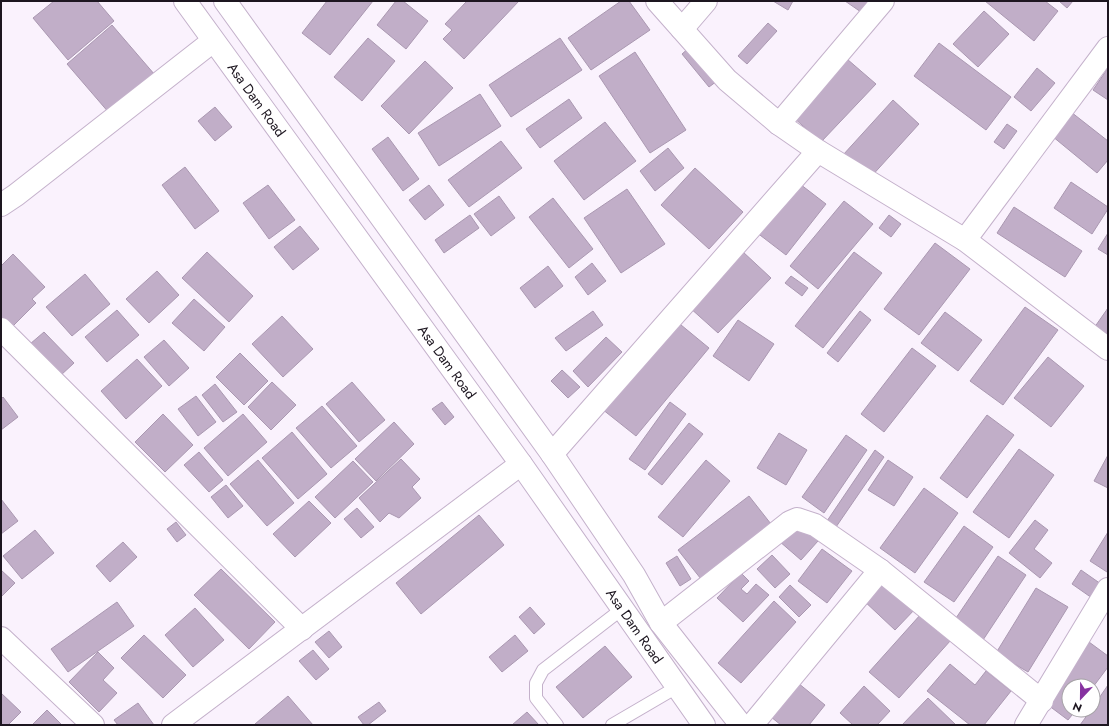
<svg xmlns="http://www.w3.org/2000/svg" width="1109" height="726" font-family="Jost,sans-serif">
<rect width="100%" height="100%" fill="#faf2fd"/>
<g fill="#c1aec8" stroke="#aa98b1">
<polygon points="54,1 97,1 114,21 68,60 33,18"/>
<polygon points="327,1 373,1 330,55 302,33"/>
<polygon points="396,1 403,1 428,21 406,49 377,25"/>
<polygon points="467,1 519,1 464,59 443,39 452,30 445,24"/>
<polygon points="621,1 629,1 650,30 591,70 568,38"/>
<polygon points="773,1 793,1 788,10"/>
<polygon points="845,1 869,1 861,12"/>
<polygon points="985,1 1045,1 1058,11 1034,41"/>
<polygon points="1059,1 1073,1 1067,8"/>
<polygon points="984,11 1009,34 978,67 953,44"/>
<polygon points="768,23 777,31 747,64 738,56"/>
<polygon points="112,25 155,75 110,114 67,64"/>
<polygon points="368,38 395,61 362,101 334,77"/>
<polygon points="560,38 582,70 511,117 489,85"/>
<polygon points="939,43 1011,97 986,130 914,76"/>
<polygon points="690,47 717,81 709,87 682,54"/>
<polygon points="635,52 686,130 650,153 599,76"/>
<polygon points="847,59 876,84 821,142 793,117"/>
<polygon points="425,61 453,88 409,134 381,106"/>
<polygon points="1037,68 1055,83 1031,111 1014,97"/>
<polygon points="1108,68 1108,100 1093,90"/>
<polygon points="480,94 501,126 439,166 418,133"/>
<polygon points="569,99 582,118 540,148 526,129"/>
<polygon points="893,100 919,124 869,179 843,155"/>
<polygon points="215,107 232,127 215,141 198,121"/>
<polygon points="1071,112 1108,141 1108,160 1097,173 1052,136"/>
<polygon points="605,122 636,161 584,200 554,161"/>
<polygon points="1007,124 1017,131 1004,149 994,142"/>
<polygon points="388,137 419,179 403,191 372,149"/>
<polygon points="501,141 522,168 469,207 448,180"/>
<polygon points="668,148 684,168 655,191 640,171"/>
<polygon points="185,167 219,211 195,229 162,185"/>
<polygon points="695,168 743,212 709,249 661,205"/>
<polygon points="796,181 826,204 786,255 756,232"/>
<polygon points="1071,182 1108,207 1108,209 1092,234 1054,208"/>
<polygon points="268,185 295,220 269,239 243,203"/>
<polygon points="429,185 444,205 425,220 409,200"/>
<polygon points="627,189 665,244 621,273 584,218"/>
<polygon points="499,196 515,218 491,236 474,214"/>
<polygon points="553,198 593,249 569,268 529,217"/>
<polygon points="844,201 873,224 818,289 790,266"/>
<polygon points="1014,207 1082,251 1065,277 997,233"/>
<polygon points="470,215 479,228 444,253 435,240"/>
<polygon points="889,215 901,224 891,237 879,228"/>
<polygon points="300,226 319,249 293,270 274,247"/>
<polygon points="1108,233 1108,255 1098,249"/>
<polygon points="935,243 970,269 919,335 884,309"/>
<polygon points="742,251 771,278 718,333 689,307"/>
<polygon points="207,252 253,296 229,322 182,278"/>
<polygon points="854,252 882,273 823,348 795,326"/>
<polygon points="13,254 45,287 32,299 36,303 11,328 1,318 1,266"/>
<polygon points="592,263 606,281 588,295 575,277"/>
<polygon points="548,266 563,286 535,308 520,288"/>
<polygon points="157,271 179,295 149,323 126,299"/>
<polygon points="85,274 110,304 72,336 46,307"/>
<polygon points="791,276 808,288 802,296 785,283"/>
<polygon points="194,299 225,327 204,351 172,323"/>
<polygon points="1025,307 1058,330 1003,405 970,381"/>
<polygon points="1108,308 1108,337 1094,328"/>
<polygon points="117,310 139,335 107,362 85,337"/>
<polygon points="593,311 603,325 566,351 555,338"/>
<polygon points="860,311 871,320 838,362 827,353"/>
<polygon points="945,312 982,340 958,371 921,343"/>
<polygon points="282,316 313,349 283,377 252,344"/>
<polygon points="675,320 709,348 636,436 602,409"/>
<polygon points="738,320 774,344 749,381 713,356"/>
<polygon points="44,332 74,363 60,376 30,344"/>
<polygon points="606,337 622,352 588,387 573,371"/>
<polygon points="164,340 189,368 169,386 144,357"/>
<polygon points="912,348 936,366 884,432 861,414"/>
<polygon points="240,353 268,381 244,405 216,377"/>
<polygon points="1048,357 1084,386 1051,427 1014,398"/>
<polygon points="137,359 162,386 126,419 101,391"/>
<polygon points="562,370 580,387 568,398 551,381"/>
<polygon points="272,382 296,405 271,430 248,407"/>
<polygon points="352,382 385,420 359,442 326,404"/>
<polygon points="215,384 237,412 223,422 202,395"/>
<polygon points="196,396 216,422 198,436 178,409"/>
<polygon points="3,397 18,417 1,430 1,399"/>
<polygon points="442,402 454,417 445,425 432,409"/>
<polygon points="670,402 686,414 645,470 629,459"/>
<polygon points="322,406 357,446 331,468 296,428"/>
<polygon points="163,414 193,445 165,472 135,442"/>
<polygon points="243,414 267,442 228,476 204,448"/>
<polygon points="987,415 1014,435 967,498 940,478"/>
<polygon points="394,422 414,444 376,481 355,459"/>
<polygon points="689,423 703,434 662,485 648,474"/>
<polygon points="292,432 327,474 298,499 262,458"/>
<polygon points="779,433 807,450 786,485 757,468"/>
<polygon points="846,435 867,450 824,513 802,497"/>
<polygon points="1019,449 1054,475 1009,538 973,512"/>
<polygon points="875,450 884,457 836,527 827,521"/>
<polygon points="199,452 223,480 209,492 184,465"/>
<polygon points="1108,455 1108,488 1094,481"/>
<polygon points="401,459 420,479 412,487 421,498 399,518 389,513 380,522 359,498"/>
<polygon points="258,460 294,503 267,526 230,484"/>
<polygon points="706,460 730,481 683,537 658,517"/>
<polygon points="888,460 913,477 894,506 868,490"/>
<polygon points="353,461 373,482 335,518 315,497"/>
<polygon points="226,485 243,506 228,518 211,497"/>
<polygon points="924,488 958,513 915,573 880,548"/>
<polygon points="749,496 771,524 701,579 678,550"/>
<polygon points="1,499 18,521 1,534"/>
<polygon points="309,501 331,523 295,557 273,534"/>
<polygon points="357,508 374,527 361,538 344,519"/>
<polygon points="479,515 504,545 421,614 396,583"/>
<polygon points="1035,520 1048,530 1034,549 1052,563 1040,578 1009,553"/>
<polygon points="797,521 818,541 801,560 779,541"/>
<polygon points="176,522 186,535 177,542 167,529"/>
<polygon points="964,526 993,547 954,602 924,582"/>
<polygon points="35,530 54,553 22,579 3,556"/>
<polygon points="1108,532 1108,570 1107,572 1090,561"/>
<polygon points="123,542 137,557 110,582 96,566"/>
<polygon points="822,549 852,571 827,603 798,581"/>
<polygon points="772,555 790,574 775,588 757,569"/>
<polygon points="677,556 691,579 680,586 666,563"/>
<polygon points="998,556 1026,575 983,640 954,621"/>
<polygon points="221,569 275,622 249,649 194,595"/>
<polygon points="1,570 15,583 1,597"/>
<polygon points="1081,570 1101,584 1092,598 1072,584"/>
<polygon points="741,573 749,581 741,589 747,594 756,584 769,595 743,622 717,598"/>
<polygon points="884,576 917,607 895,630 862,599"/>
<polygon points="790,585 811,605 799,617 779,597"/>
<polygon points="1036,588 1068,607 1028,672 996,653"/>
<polygon points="774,601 796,622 741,683 718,663"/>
<polygon points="117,602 134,626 68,672 51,649"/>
<polygon points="530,607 545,624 534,634 519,617"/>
<polygon points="195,608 224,640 193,667 165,635"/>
<polygon points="921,614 951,640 899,698 869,672"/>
<polygon points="329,631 342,647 329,658 315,642"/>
<polygon points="144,635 186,675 163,698 121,658"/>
<polygon points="515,635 528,651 502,672 489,657"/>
<polygon points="1089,642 1108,656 1108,667 1093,687 1093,686 1069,686 1069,710 1076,710 1068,720 1044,702"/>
<polygon points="605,646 632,677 583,718 556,687"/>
<polygon points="313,650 329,669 316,680 299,661"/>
<polygon points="98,652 114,668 103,680 117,693 99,712 69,682"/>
<polygon points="950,664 975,685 986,671 1011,691 984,725 970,725 927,691"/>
<polygon points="798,683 825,705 809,725 781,725 771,717"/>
<polygon points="1108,685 1108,725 1080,725 1091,710 1093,710 1093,707"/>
<polygon points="864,686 890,711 877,725 853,725 840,713"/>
<polygon points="1,693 21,712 8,725 1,725"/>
<polygon points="288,696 313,725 256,725 255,724"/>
<polygon points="928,698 956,725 902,725"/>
<polygon points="379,702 386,711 368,725 364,725 358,717"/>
<polygon points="138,703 154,725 118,725 114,720"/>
<polygon points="47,710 62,725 32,725"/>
<polygon points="527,712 539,725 512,725"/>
</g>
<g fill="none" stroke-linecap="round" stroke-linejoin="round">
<defs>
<g id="service">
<polyline points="557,725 536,698 536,683 543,670 622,609"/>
<polyline points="612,725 677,687"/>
</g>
<g id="minor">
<polyline points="657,1 727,80 779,124 818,151 965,240 1108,349"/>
<polyline points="682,29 706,1"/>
<polyline points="779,124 883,1"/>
<polyline points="1,205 16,195 213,41"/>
<polyline points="965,240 1108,48"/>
<polyline points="1,329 302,629"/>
<polyline points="552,454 818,151"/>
<polyline points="661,623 790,522 797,519 815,525 880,570 1042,701"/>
<polyline points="1,638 93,725"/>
<polyline points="173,725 521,464"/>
<polyline points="752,725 880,570"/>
<polyline points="1026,725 1108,589"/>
</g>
<g id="primary">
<path id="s1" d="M185,1L521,464L704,725"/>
<polyline points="225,1 552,454 634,575 661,623 741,725"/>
</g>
</defs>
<use href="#service" stroke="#c4b1cb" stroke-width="14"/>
<use href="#minor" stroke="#c4b1cb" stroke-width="24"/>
<use href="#primary" stroke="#c4b1cb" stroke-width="24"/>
<use href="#service" stroke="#fff" stroke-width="12"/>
<use href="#minor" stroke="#fff" stroke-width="22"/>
<use href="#primary" stroke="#fff" stroke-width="22"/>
</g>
<g text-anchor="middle" stroke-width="4" stroke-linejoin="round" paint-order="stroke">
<g font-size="14" fill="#1d1620" stroke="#fff">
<text dy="5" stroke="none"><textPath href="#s1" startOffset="122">Asa Dam Road</textPath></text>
<text dy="5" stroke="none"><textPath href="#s1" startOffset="446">Asa Dam Road</textPath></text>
<text dy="5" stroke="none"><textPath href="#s1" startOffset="770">Asa Dam Road</textPath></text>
</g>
</g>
<rect width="1109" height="726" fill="none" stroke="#1d1620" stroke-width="4"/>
<g transform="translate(1081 698) rotate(202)"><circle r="19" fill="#ffffff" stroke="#a5a2a6"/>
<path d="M0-3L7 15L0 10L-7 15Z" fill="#8632a0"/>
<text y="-6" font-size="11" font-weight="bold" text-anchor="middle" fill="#1d1620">N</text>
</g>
</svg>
